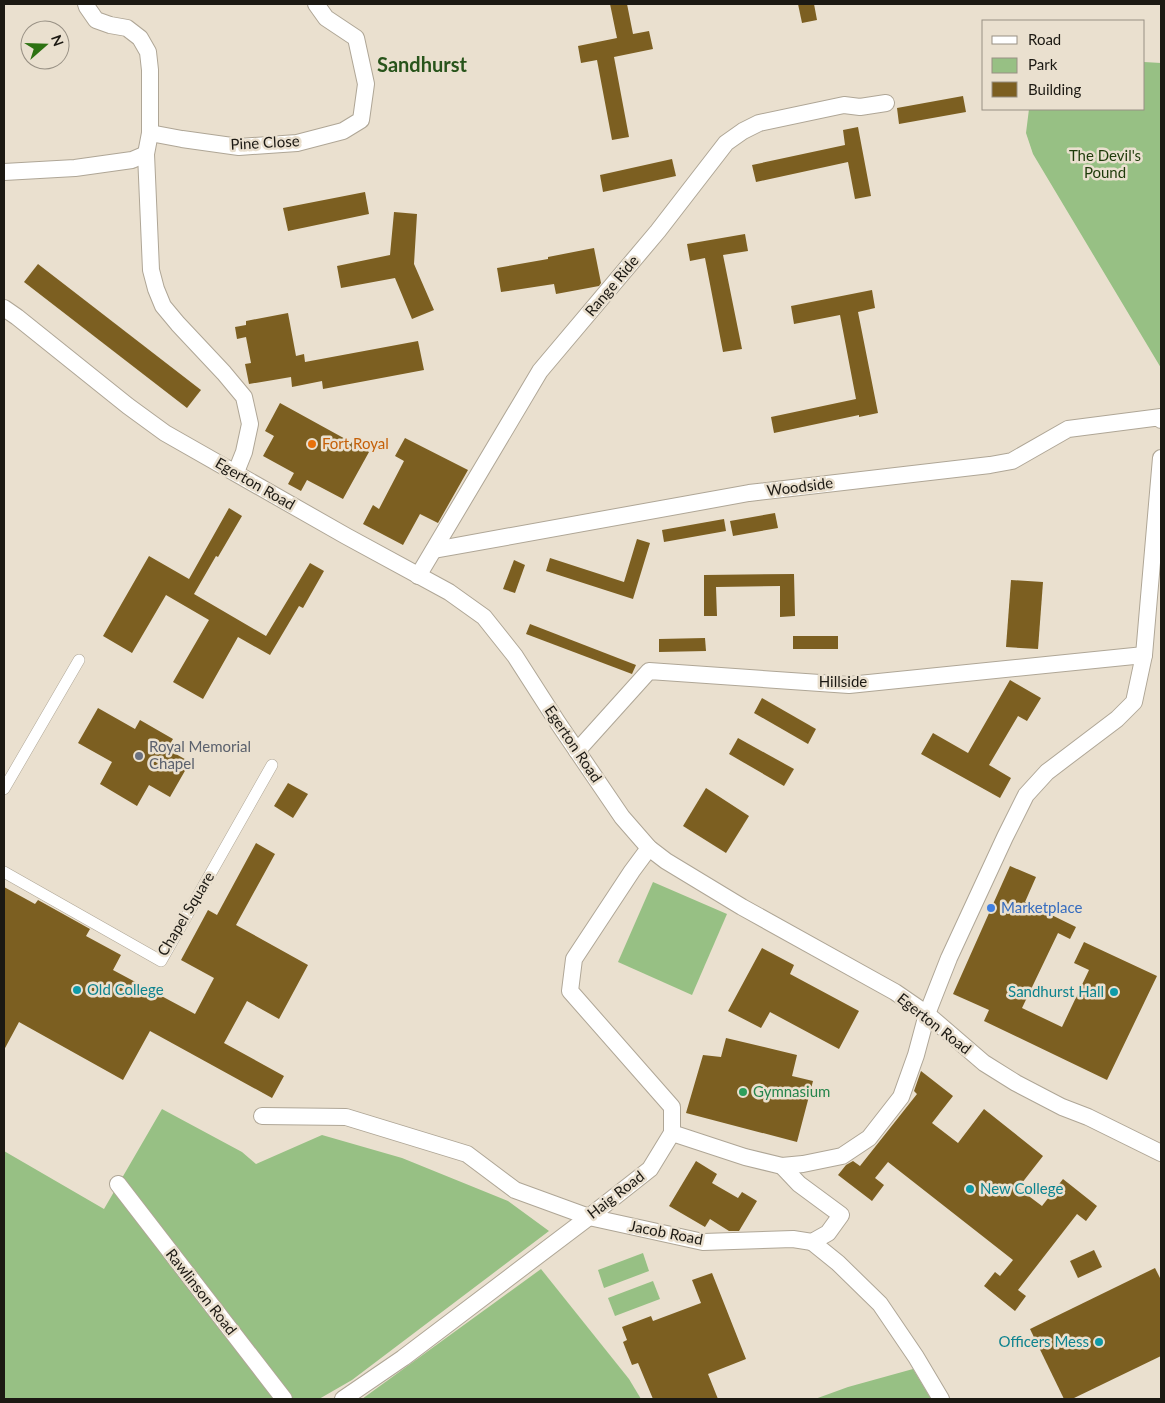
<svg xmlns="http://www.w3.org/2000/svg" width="1165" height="1403" font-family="Lato,sans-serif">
<rect width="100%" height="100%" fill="#eae0cf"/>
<g fill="#97c084">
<polygon points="1144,62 1161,63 1161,368 1033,154 1026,133 1029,109 1144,109"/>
<polygon points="653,882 727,914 692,995 618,962"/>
<polygon points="162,1109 242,1152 256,1164 322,1135 402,1158 508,1201 549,1231 352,1380 319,1399 4,1399 4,1151 104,1209"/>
<polygon points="643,1253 649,1271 604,1288 598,1270"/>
<polygon points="541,1269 629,1379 641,1399 362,1399"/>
<polygon points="653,1281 660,1299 615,1316 608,1298"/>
<polygon points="913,1369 931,1399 815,1399 848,1387"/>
</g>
<g fill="#7c5f21">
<polygon points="610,4 627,4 633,34 649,31 653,49 614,57 629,137 612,140 597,60 581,63 578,46 617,38"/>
<polygon points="798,4 814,4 817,20 802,23"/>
<polygon points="963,96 966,112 899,124 897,108"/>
<polygon points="858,127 871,196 855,199 848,162 756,182 752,165 845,145 843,130"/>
<polygon points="672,159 676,176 603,192 600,175"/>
<polygon points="365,192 369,214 288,231 283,208"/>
<polygon points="394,212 417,214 414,264 434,310 412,319 395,278 341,288 337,266 390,255"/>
<polygon points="745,234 748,251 723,255 742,349 723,352 705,258 690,261 687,244"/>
<polygon points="594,248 601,283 599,286 556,294 554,284 501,292 497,268 548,259 548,257"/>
<polygon points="38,264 201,390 187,408 24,282"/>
<polygon points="872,290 875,308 858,312 878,413 859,417 859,415 774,433 771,417 856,399 840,315 794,324 791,306"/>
<polygon points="288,313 296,356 304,354 305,362 418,341 424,370 323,389 322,381 292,387 291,377 249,384 245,364 251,363 246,337 237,339 235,327 246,325 246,321"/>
<polygon points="280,403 369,452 343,499 307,480 301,491 288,484 294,473 263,456 274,436 265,431"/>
<polygon points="405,438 468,470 438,523 420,514 403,545 363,524 373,505 379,509 404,461 395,456"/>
<polygon points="229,508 242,516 218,557 216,556 194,594 266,636 310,563 324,571 303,608 299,606 270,655 238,637 203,699 173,682 209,620 166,595 132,653 103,636 149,556 189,579"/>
<polygon points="775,513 778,528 733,536 730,521"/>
<polygon points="724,519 726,531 664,542 662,530"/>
<polygon points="637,539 650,543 633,599 546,571 550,558 624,582"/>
<polygon points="514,560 525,565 515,593 503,589"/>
<polygon points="794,574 795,616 780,617 780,586 716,587 717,616 704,616 704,575"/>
<polygon points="1011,580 1043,582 1038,649 1006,647"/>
<polygon points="530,624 636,665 632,674 526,634"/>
<rect x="793" y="636" width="45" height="13"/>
<polygon points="705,638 706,651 659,652 659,639"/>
<polygon points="1010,680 1041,698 1027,721 1018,716 989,765 1011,778 1000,798 921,754 933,733 968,753"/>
<polygon points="762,698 816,729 808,744 754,713"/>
<polygon points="98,708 135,729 140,720 173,739 167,749 190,762 170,797 149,785 137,806 100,784 112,762 78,743"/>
<polygon points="738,738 794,769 784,786 729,754"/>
<polygon points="288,783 308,794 293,818 274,806"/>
<polygon points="706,788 749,816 726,853 683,826"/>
<polygon points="256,843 275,854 236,925 308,965 279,1019 247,1001 224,1043 284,1076 272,1098 150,1031 123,1080 19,1022 4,1050 4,887 35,904 38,900 90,929 86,936 121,955 113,970 195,1014 214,978 181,960 208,910 217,915"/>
<polygon points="1010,866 1036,877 1025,902 1076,927 1070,939 1058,933 1022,1008 1062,1027 1089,970 1074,963 1084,942 1157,976 1107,1080 984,1021 989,1010 953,994"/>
<polygon points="762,948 794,965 790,974 859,1011 839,1049 770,1012 761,1028 728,1011"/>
<polygon points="726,1038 797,1055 792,1076 813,1081 797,1142 686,1113 703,1055 721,1057"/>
<polygon points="921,1071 953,1096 932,1123 958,1143 984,1109 1043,1156 1018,1188 1042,1206 1063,1179 1097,1206 1086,1221 1077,1214 1018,1290 1026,1296 1015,1311 984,1286 995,1272 1000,1276 1013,1260 888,1162 875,1178 884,1185 872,1201 838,1175 846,1165 853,1161 860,1166 917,1094 914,1091"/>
<polygon points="696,1161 717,1174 712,1183 738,1198 742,1192 757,1201 739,1231 729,1231 710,1219 705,1227 669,1206"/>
<polygon points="1094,1250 1102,1267 1078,1278 1070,1261"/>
<polygon points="1155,1268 1161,1280 1161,1356 1072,1399 1064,1399 1030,1329"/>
<polygon points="712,1273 746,1359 708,1374 718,1399 653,1399 638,1363 632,1365 623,1342 627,1340 622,1327 651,1316 653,1321 701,1303 692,1280"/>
</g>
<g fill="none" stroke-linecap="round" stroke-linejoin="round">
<defs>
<g id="pedestrian">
<polyline points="4,789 79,660"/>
<polyline points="4,872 161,961 272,765"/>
</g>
<g id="minor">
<polyline points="86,4 87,7 96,20 110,25 127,28 140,38 148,52 150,70 150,133 146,154 151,270 156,289 163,306 178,324 224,373 244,397 250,424 244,452 236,472"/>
<polyline points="150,133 182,139 239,147 297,143 343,131 361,120 366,84 356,38 326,18 316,4"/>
<polyline points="4,172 75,168 132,160 146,154"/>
<polyline points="4,308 17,317 128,406 165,433 346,536 449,592 484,617 515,656 558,723 622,817 649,848 666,861 742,907 895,992 927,1014 984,1063 1016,1083 1062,1107 1088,1117 1161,1153"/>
<polyline points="434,550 749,493 990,465 1012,461 1068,429 1161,417 1161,420"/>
<polyline points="418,576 540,371 658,231 726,143 743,131 759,123 844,105 860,107 886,103"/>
<polyline points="577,751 649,671 849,685 1144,655"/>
<polyline points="262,1116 346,1117 467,1154 515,1190 589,1217 703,1242 793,1239 812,1242 828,1233 841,1215 799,1184 782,1166"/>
<polyline points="672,1133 745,1157 782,1166 803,1164 842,1156 869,1138 901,1097 916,1055 927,1014 949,958 1005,837 1026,795 1047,772 1117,719 1134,702 1144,655 1161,458"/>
<polyline points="118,1184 284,1399"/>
<polyline points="812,1242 838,1263 880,1304 916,1357 941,1399"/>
<polyline points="343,1399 403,1358 589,1217 650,1169 672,1133 672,1107 570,991 574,959 632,871 649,848"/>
</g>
</defs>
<use href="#pedestrian" stroke="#afa696" stroke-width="12"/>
<use href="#minor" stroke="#afa696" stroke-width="18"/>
<use href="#pedestrian" stroke="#fff" stroke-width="11"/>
<use href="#minor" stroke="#fff" stroke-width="16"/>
</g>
<circle fill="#e8710a" stroke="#eae0cf" stroke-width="2" cx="312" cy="444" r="5"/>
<circle fill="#6b7280" stroke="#eae0cf" stroke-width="2" cx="139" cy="756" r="5"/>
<circle fill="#3f7fe0" stroke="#eae0cf" stroke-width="2" cx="991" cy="908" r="5"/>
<g fill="#0f9aa8" stroke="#eae0cf" stroke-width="2">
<circle cx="77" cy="990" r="5"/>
<circle cx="1114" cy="992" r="5"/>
<circle cx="970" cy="1189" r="5"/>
<circle cx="1099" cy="1342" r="5"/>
</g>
<circle fill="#2e9e5b" stroke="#eae0cf" stroke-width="2" cx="743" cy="1092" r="5"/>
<g text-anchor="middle" stroke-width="5" stroke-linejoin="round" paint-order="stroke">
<g font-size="15" fill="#1c1913" stroke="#eae0cf">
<text transform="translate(265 143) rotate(-3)" y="5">Pine Close</text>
<text transform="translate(612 286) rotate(-50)" y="5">Range Ride</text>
<text transform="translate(255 484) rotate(30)" y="5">Egerton Road</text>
<text transform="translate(800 487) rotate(-7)" y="5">Woodside</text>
<text x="843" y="687">Hillside</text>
<text transform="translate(573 744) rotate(56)" y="5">Egerton Road</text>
<text transform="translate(186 914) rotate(-59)" y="5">Chapel Square</text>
<text transform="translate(934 1024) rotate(38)" y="5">Egerton Road</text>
<text transform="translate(616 1195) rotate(-38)" y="5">Haig Road</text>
<text transform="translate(666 1233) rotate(11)" y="5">Jacob Road</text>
<text transform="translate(201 1292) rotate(52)" y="5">Rawlinson Road</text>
</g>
<g font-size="15" fill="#1e3b0a" stroke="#eae0cf">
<text x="1105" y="161">The Devil's<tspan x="1105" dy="17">Pound</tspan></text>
</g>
<g font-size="15" fill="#c56008" stroke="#eae0cf" text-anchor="start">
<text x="322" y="449">Fort Royal</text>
</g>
<g font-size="15" fill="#5b616d" stroke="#eae0cf" text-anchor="start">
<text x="149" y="752">Royal Memorial<tspan x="149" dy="17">Chapel</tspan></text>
</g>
<g font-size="15" fill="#366cbe" stroke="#eae0cf" text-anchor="start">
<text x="1001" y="913">Marketplace</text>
</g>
<g font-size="15" fill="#0d838f" stroke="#eae0cf" text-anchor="start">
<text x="87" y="995">Old College</text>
<text x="1104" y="997" text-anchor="end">Sandhurst Hall</text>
<text x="980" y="1194">New College</text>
<text x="1089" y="1347" text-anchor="end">Officers Mess</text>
</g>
<g font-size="15" fill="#27864d" stroke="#eae0cf" text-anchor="start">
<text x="753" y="1097">Gymnasium</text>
</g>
<g font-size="20" font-weight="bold" fill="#28541b" stroke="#eae0cf">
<text x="422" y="72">Sandhurst</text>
</g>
</g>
<rect width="1165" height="1403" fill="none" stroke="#1c1913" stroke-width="10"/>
<rect x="982" y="20" width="162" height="90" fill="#eae0cf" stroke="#989084"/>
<rect x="992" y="36" width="25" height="8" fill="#ffffff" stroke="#989084"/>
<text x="1028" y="45" font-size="15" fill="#1c1913">Road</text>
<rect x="992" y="58" width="25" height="15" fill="#97c084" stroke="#989084"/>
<text x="1028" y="70" font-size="15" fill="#1c1913">Park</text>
<rect x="992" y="82" width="25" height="15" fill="#7c5f21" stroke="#989084"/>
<text x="1028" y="95" font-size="15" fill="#1c1913">Building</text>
<g transform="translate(45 45) rotate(70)"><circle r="24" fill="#eae0cf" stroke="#989084"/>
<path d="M0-4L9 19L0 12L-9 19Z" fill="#2d7212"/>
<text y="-8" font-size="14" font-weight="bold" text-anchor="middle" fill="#1c1913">N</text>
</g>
</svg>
